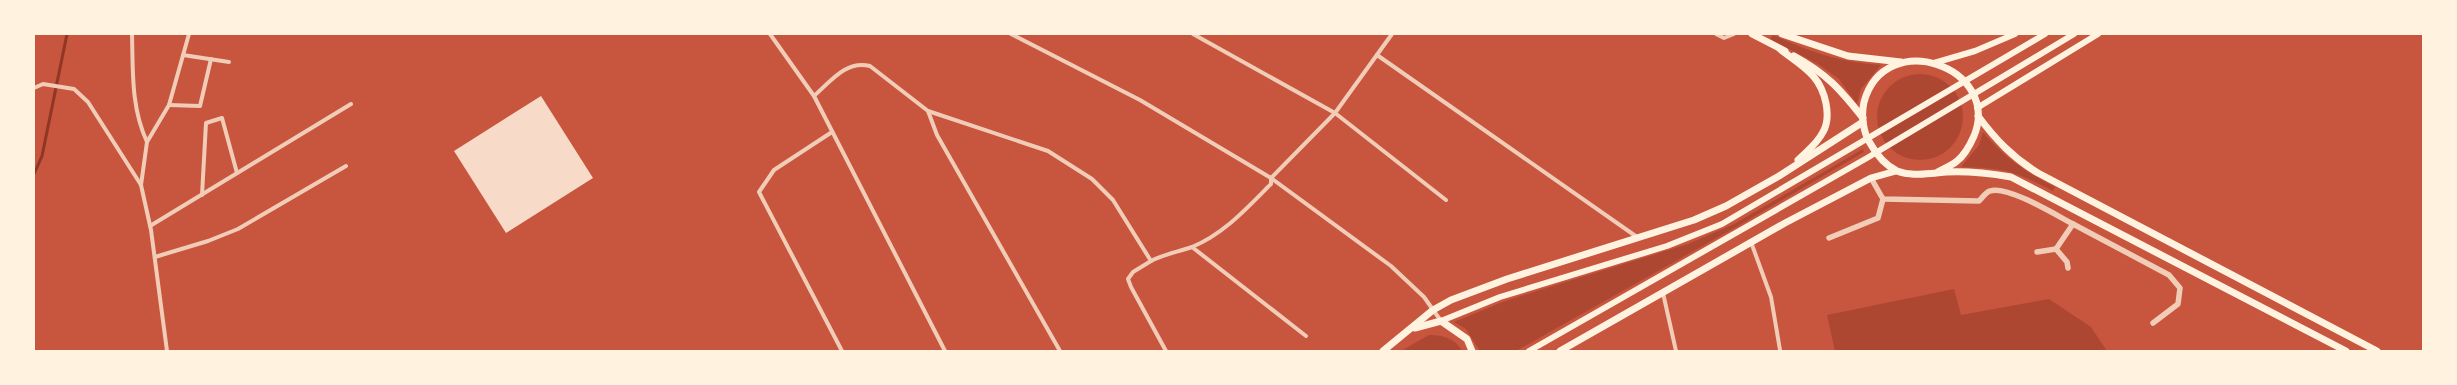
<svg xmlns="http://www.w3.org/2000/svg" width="2457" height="385" font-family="Montserrat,sans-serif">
<rect width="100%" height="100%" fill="#c8553d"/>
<g fill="#ae4732">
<path d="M1773,35C1814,53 1836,61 1881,65L1861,89L1857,104L1839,79L1818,64L1770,39Z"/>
<circle cx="1920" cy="117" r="43"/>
<path d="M1983,132C2007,160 2023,170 2055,187L2053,191C2014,171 2005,168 1961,167L1979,145Z"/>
<polygon points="1863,149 1864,152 1738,226 1516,351 1480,351 1466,329 1454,322 1505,301 1688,244 1734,224"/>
<polygon points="1954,289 1961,315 2049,299 2091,327 2107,351 1835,351 1827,315"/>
<path d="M1429,335C1442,335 1455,338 1462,351H1401Z"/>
</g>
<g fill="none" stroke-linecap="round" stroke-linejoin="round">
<polyline stroke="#8f3625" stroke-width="3" points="34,174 42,156 67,34"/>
</g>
<polygon fill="#f7dbc8" points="541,96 593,178 506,233 454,151"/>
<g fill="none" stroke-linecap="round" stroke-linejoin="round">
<g stroke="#f1ccb7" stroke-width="4">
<path d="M132,34C133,71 131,108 147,142"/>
<polyline points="770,34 814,96 945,351"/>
<polyline points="1011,34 1140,100 1271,178 1391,266 1424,297 1441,321"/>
<polyline points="1193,34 1335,113 1446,200"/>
<polyline points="1716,34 1724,38 1734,34"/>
<polyline points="183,55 229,62"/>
<polyline points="1377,55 1637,237"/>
<polyline points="34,88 43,84 74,89 88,102 141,185 151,230 167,351"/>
<path d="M814,96C831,81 846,60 870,66L928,111L1048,151L1092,179L1113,200L1151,261L1133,272L1128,279L1131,287L1166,351"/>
<polyline points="169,105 200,106 211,59"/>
<polyline points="928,111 937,135 1060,351"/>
<polyline points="832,132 774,170 759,192 842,351"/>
<polyline points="141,185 147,142 169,105 189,34"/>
<polyline points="202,195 206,123 222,118 237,173"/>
<polyline points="150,226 351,104"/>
<polyline points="1751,242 1771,297 1780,350"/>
<polyline points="1192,247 1306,336"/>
<polyline points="155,257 208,241 238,229 346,166"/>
<path d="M1151,261C1164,254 1178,252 1192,247C1224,234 1247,208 1271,184V178L1335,113L1392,34"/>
<polyline points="1663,293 1676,351"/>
</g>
<g stroke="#f1ccb7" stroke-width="5.5">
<path d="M1871,178L1883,199L1979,201C1982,198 1986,192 1990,191C2007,185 2056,215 2073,224L2056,249L2067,262L2068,268"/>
<polyline points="2073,224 2169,275 2180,288 2178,304 2153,323"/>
<polyline points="1829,238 1878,218 1883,199"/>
<polyline points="2037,252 2056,249"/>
</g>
<g stroke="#fff3e0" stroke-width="6">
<polyline points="1934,63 1975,51 2015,34"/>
<polyline points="1977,108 2098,34"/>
<polyline points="1441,321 1500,297 1667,246 1722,224 2045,34"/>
<polyline points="1529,351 1867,158 2074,34"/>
</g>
<g stroke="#fff3e0" stroke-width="7">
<polyline points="1752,34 1785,51"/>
<polyline points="1782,34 1848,56 1901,62"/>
<path d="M1780,49C1791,58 1805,66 1814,77C1825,90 1832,116 1823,132C1817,144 1807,151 1798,160"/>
<path d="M1794,56C1827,74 1840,89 1863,118"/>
<path d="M1978,116C1996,140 2013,158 2038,173L2377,351"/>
<path d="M1936,173C1943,169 1951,166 1957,161C1965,155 1970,145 1974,136C2002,67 1885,26 1864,102C1861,115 1863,132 1870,143C1876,154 1885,165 1897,171C1910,176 1923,174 1936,173C1961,170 1987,173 2011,177L2346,351"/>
<polyline points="1415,328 1441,321 1467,339 1472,351"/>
<polyline points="1383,351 1433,310 1451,300 1507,279 1694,220 1726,206 1779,176 1863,122"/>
<polyline points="1560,351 1785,223 1871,178 1896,171"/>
</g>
</g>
<rect width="2457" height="385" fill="none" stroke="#fff3e0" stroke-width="70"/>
</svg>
